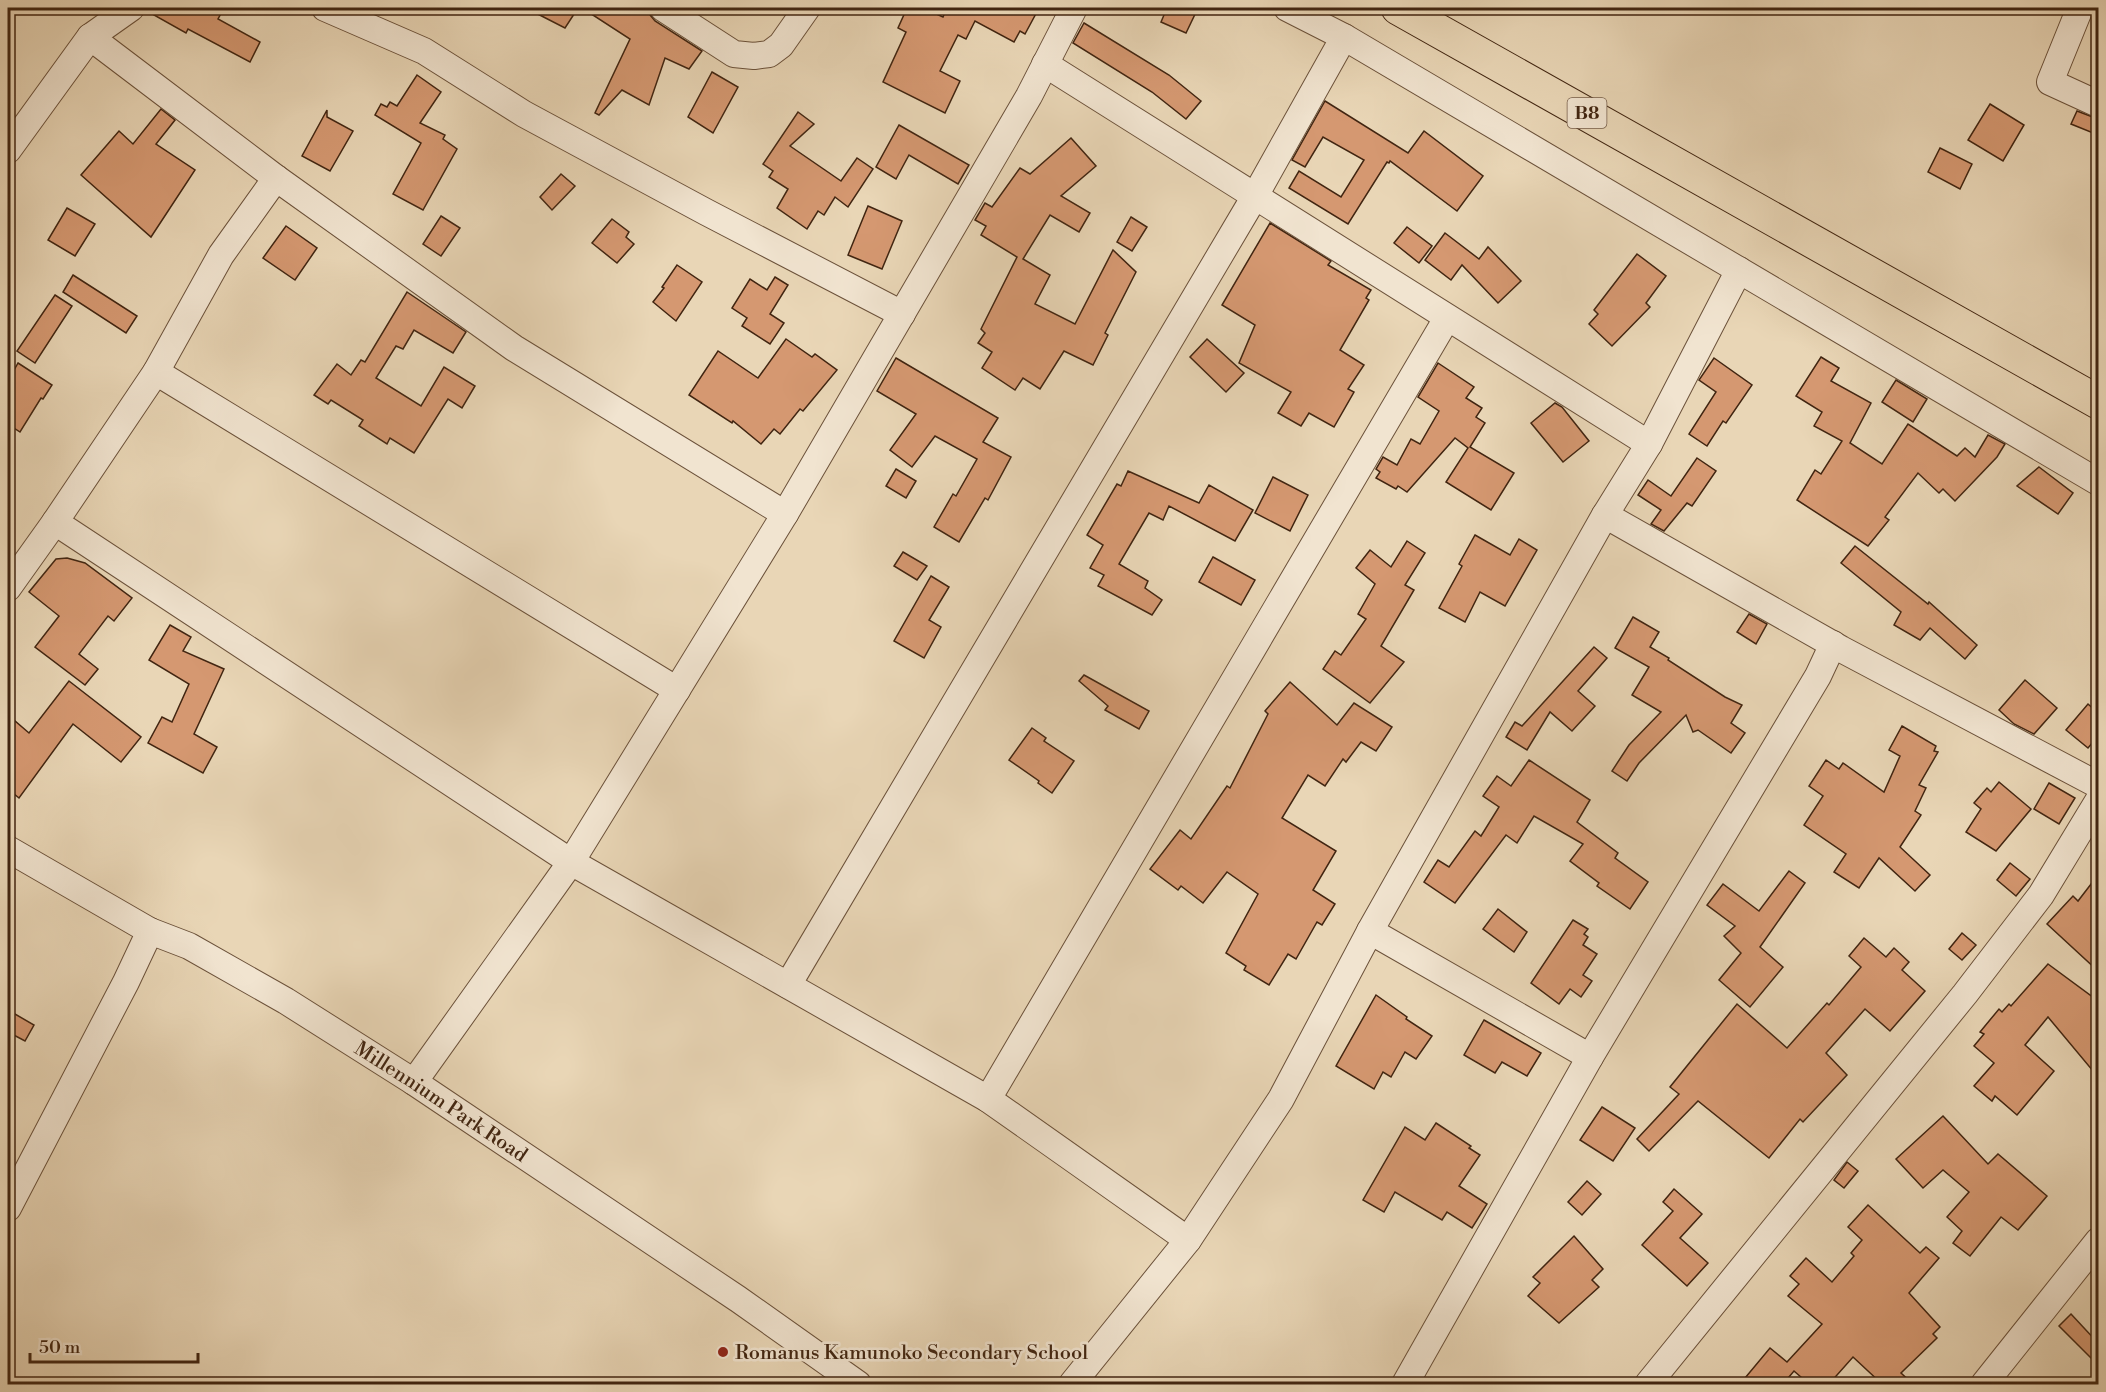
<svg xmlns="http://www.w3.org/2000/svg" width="2106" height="1392" font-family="'Libre Bodoni',serif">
<rect width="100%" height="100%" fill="#e9d6b6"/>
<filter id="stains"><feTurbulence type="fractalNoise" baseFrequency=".00333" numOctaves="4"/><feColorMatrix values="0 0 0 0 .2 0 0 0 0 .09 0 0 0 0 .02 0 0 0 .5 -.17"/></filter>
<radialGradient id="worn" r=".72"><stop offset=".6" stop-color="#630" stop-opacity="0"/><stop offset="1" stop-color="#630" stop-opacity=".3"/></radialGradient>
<g fill="#d59871" stroke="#412511" stroke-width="1.5">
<polygon points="146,8 224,8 218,19 260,42 250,62 188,29 186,33 145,10"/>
<polygon points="526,8 578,8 565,28"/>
<polygon points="582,8 648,8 650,15 655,21 702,51 689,69 665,58 649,105 622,90 599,115 595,113 630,39"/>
<polygon points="907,8 923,8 943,17 947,8 1039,8 1025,34 1020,31 1014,42 975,21 966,39 958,35 940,71 960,81 945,113 883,82 906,32 898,28"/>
<polygon points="1167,8 1198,8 1186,33 1161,22"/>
<polygon points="1084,23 1169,75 1201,101 1186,119 1152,92 1073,43"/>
<polygon points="712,72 738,87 713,133 688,117"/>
<polygon points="417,75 441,92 420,123 445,135 443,139 457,149 423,210 393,194 421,143 375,115 381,104 387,107 390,102 397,106"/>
<polygon points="1325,101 1408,153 1424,131 1483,176 1457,211 1390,161 1389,163 1387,162 1348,224 1289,188 1299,171 1341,197 1364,160 1323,137 1305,167 1292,160"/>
<polygon points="1990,104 2024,125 2003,161 1968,140"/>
<polygon points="161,109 175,120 156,144 195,170 151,237 81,175 119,131 133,144"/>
<polygon points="327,110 327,117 353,131 330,171 302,156"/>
<polygon points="2077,111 2098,119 2098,135 2071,124"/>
<polygon points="798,112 814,124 790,146 841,181 857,158 873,169 848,207 835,197 824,215 818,211 807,229 777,208 788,189 769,177 773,171 763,164"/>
<polygon points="899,125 969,165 958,184 909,155 896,179 876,167"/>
<polygon points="1071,138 1096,166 1061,196 1090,213 1079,232 1050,215 1023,259 1050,275 1035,304 1075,324 1113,250 1136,272 1105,333 1108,335 1093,365 1064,351 1040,389 1023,378 1015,390 982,368 992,352 978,343 985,333 981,329 1017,257 981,235 986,226 975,220 985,203 992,207 1020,168 1030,174"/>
<polygon points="1940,148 1972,164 1960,189 1928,172"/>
<polygon points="561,174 575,186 552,210 540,197"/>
<polygon points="868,206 902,221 882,269 848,255"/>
<polygon points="67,208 95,224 75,256 48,240"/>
<polygon points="441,216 460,228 441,256 423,244"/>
<polygon points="1131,217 1147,227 1132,251 1117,242"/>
<polygon points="612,219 629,232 626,237 634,244 617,263 592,243"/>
<polygon points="1270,223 1331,261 1328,265 1371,290 1366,298 1369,300 1340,350 1364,365 1348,389 1354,392 1334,427 1309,413 1301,426 1278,413 1291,392 1239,363 1255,325 1222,305"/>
<polygon points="286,226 317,248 295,280 263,258"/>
<polygon points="1407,227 1432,246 1419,263 1394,243"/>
<polygon points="1445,233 1479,259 1488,247 1521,281 1498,303 1462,265 1451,280 1425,260"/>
<polygon points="1637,254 1666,276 1646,303 1650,307 1612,346 1589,324 1598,314 1594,310"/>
<polygon points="677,265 702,282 676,321 653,302 664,288 662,287"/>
<polygon points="73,275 137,316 126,333 63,292"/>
<polygon points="775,277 788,285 770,314 784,323 770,344 742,326 747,318 732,308 750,279 767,290"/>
<polygon points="407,292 466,332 453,353 414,330 403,349 396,346 376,378 421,406 444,367 475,386 462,408 448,399 414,453 390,438 387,444 359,426 363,420 331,400 328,404 314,395 337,364 351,375 361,360 365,362"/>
<polygon points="55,295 72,306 35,363 17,351"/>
<polygon points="786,339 812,357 815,354 837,370 803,411 800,409 780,434 774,429 761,444 733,421 732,423 689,395 718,351 758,378"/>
<polygon points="1207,339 1244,373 1226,392 1190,357"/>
<polygon points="1821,357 1839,368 1831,381 1871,403 1850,443 1882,464 1908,424 1957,456 1965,448 1975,457 1988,435 2005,444 1997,457 1955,501 1943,489 1939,493 1918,473 1885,517 1889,520 1868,546 1797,500 1815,470 1821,474 1842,441 1814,426 1822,412 1796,396"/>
<polygon points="896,358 998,418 983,442 1011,457 988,500 985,498 959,542 934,527 953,494 956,496 977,459 935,436 912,467 890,450 916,414 877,391"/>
<polygon points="1714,358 1752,385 1726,423 1723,421 1707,446 1689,434 1716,392 1699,380"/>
<polygon points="18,363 52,385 43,399 41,398 20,432 8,424 8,381"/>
<polygon points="1438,363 1474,387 1466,398 1482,408 1476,417 1485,423 1470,447 1514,473 1491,510 1446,482 1468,448 1455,438 1407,492 1398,486 1396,489 1376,478 1380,472 1376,469 1383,457 1397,465 1411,439 1420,444 1439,411 1418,397"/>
<polygon points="1896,380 1927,399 1913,422 1882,402"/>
<polygon points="1555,403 1562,407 1589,441 1563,462 1531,423"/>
<polygon points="1697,458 1716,471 1692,506 1687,503 1664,531 1651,524 1661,510 1638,495 1648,480 1671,496"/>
<polygon points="2039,467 2073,493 2058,514 2017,486"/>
<polygon points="896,469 916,481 906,498 886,486"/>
<polygon points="1128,471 1199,503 1209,485 1253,510 1235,541 1169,506 1163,520 1149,513 1119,564 1148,581 1145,588 1162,600 1152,615 1098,586 1104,575 1090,568 1103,545 1087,535 1117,484 1121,486"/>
<polygon points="1273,477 1308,495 1290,531 1255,513"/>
<polygon points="1475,535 1510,555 1519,539 1537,550 1505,606 1480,592 1465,622 1439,608 1462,566 1459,564"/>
<polygon points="1407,541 1425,553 1405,585 1414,590 1381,646 1404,662 1370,703 1323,669 1335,651 1341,655 1366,619 1358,614 1375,584 1356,568 1370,550 1391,567"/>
<polygon points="1855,546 1928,604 1929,602 1977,645 1965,659 1930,628 1920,640 1894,625 1901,612 1841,563"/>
<polygon points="903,552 927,566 917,580 894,566"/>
<polygon points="1213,557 1255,580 1241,605 1199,582"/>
<polygon points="67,558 85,563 132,598 114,621 108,616 79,654 98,669 85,685 35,647 59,616 29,592 56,559"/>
<polygon points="931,576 949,587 929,620 941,627 924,658 894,641"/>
<polygon points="1749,614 1767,624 1756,644 1737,632"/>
<polygon points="1633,617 1659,632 1650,647 1669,658 1668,660 1725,697 1742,705 1731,723 1745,733 1731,753 1698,730 1693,732 1686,715 1639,763 1627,781 1612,771 1629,745 1661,712 1632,695 1649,667 1615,648"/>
<polygon points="170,625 191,637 183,651 224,669 194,734 217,747 203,773 148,743 162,717 172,722 189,684 149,660"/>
<polygon points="1594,647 1607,658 1578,691 1595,706 1572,731 1550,712 1527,750 1506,737 1515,722 1522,726"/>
<polygon points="1084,675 1149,711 1139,729 1105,710 1108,706 1079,681"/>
<polygon points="2025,680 2057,708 2034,734 2014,724 1999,710"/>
<polygon points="69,681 141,737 121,762 73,724 19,798 8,789 8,715 29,733"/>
<polygon points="1290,682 1337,725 1354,703 1392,727 1376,751 1361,742 1346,762 1343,759 1325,786 1308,775 1282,818 1336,851 1313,890 1335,904 1322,925 1317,922 1296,959 1288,954 1269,985 1244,970 1246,966 1226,953 1258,894 1227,872 1203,903 1181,886 1178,890 1150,869 1180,830 1191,839 1227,786 1230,788 1268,714 1265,711"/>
<polygon points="2088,704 2098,713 2098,736 2088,748 2066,730"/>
<polygon points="1902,726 1936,746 1934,751 1938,752 1919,785 1926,788 1915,811 1921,815 1900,847 1930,875 1915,891 1879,858 1859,888 1834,872 1846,854 1804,825 1823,796 1809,786 1826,760 1839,769 1843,763 1884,792 1900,756 1889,750"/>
<polygon points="1032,728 1046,738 1044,741 1074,761 1052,793 1038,783 1039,781 1009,760"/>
<polygon points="1529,760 1590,800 1577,822 1618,853 1615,858 1648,882 1630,909 1597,886 1599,883 1570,861 1583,844 1534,816 1517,843 1506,835 1455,903 1424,882 1438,860 1449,867 1475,831 1481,836 1499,807 1483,796 1497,776 1511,786"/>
<polygon points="1999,782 2031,809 1996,851 1966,832 1981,809 1974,803 1987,788 1991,792"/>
<polygon points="2049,783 2075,798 2059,824 2034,809"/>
<polygon points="2010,863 2030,879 2016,896 1997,880"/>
<polygon points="1789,871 1805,883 1760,947 1783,967 1750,1007 1719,980 1741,953 1724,936 1735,926 1707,905 1723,884 1759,911"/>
<polygon points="2098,875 2098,971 2047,924 2073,896 2078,901"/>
<polygon points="1498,909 1527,932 1514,952 1483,929"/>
<polygon points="1573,920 1588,929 1584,934 1588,937 1583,945 1597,954 1583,975 1592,981 1581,997 1570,989 1559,1004 1531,983"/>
<polygon points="1962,933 1976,945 1962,960 1949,949"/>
<polygon points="1864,938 1886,957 1894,948 1909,962 1902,970 1925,991 1890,1031 1865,1009 1826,1053 1847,1075 1803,1122 1800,1119 1769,1158 1698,1101 1649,1151 1637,1139 1679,1094 1670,1087 1737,1004 1787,1048 1827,1003 1829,1005 1861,967 1849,956"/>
<polygon points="2048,964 2098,1001 2098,1077 2048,1017 2025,1045 2054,1071 2017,1115 1995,1096 1992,1101 1974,1086 1994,1063 1974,1046 1984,1034 1980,1032 1999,1009 2002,1012 2009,1004 2011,1006"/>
<polygon points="1376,995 1407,1017 1406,1019 1432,1036 1416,1059 1405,1052 1391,1077 1383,1072 1374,1089 1336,1066"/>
<polygon points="8,1010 34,1025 25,1041 8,1032"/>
<polygon points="1484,1020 1541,1053 1527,1076 1502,1062 1495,1073 1464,1055"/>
<polygon points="1602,1107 1635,1128 1613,1161 1580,1140"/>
<polygon points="1943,1116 1988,1164 1998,1154 2047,1196 2018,1230 2001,1217 1970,1256 1953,1243 1962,1231 1947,1217 1969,1192 1943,1170 1923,1188 1896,1159"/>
<polygon points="1436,1123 1471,1146 1469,1148 1480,1155 1459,1186 1487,1204 1472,1228 1447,1212 1442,1220 1395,1192 1384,1212 1363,1200 1405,1127 1425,1140"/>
<polygon points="1847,1162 1858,1171 1844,1188 1834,1180"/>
<polygon points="1587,1181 1601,1194 1582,1215 1568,1202"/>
<polygon points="1674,1189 1702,1214 1680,1238 1708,1263 1687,1286 1642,1245 1673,1211 1663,1202"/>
<polygon points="1868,1205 1920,1253 1926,1247 1939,1258 1909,1293 1940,1327 1933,1334 1937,1338 1901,1373 1913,1384 1882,1384 1853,1357 1829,1384 1809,1384 1794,1371 1783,1384 1740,1384 1770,1348 1787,1362 1822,1324 1788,1296 1799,1284 1790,1276 1806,1258 1832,1282 1854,1256 1851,1253 1862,1240 1848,1227"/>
<polygon points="1574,1236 1603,1269 1592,1280 1599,1287 1559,1323 1528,1296 1540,1283 1533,1277"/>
<polygon points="2071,1314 2098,1343 2098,1365 2059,1326"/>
</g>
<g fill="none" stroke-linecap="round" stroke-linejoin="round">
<defs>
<g id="minor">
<polyline points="325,8 424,51 524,114 706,212 902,314"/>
<polyline points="663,8 734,54 754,56 769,54 781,45 807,8"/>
<polyline points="1287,8 1344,37 2098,482"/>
<polyline points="2080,8 2050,82 2098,104"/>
<polyline points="90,37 276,178 514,348 785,514"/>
<polyline points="1045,64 1649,444"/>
<polyline points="8,150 90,37 131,8"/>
<polyline points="156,372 677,690"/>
<polyline points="1605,515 1841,649 2098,785"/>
<polyline points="55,522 571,862 988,1099 1188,1240"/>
<polyline points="8,588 55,522 156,372 221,255 276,178"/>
<path id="s1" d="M8,849L150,931L189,946L286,1001L414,1082L738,1299L858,1384"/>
<polyline points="1370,931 1590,1057"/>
<polyline points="788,985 1255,196 1344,37"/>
<polyline points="414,1082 571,862 785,514 1029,96 1074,8"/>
<polyline points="988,1099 1447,318"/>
<polyline points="8,1208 126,982 150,931"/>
<polyline points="1072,1384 1188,1240 1281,1099 1370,931 1605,515 1649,444 1739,270"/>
<polyline points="1405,1384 1590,1057 1818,676 1833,644"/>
<polyline points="1648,1384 1965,994 2041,895 2098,801"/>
<polyline points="1984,1384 2098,1241"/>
</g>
<polyline id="highway" points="1398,8 2098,402"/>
</defs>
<use href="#minor" stroke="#6b513a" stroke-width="28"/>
<use href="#highway" stroke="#412511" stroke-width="35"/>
<use href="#minor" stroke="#f1e4d0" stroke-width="26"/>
<use href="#highway" stroke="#e9d6b6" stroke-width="33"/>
</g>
<circle fill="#8f2418" stroke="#f1e4d0" stroke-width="2" cx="723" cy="1352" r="6"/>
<g text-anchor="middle" stroke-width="5" stroke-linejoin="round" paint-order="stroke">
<rect fill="#f1e4d0" stroke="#765e4a" stroke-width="1.5" x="1567.5" y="98" width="39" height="30" rx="4.5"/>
<g font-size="18" font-weight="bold" fill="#412511">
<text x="1587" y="119">B8</text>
</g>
<g font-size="20" fill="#412511" stroke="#f1e4d0">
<text dy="7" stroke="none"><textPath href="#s1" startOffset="502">Millennium Park Road</textPath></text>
</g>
<g font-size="20" fill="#412511" stroke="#f1e4d0" text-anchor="start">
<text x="735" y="1359">Romanus Kamunoko Secondary School</text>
</g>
</g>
<rect width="2106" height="1392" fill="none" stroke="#e9d6b6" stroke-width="30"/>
<rect x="9" y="9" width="2088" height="1374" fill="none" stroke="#412511" stroke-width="3"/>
<rect x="15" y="15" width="2076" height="1362" fill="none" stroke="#412511" stroke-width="1.5"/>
<path d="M30 1353v9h168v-9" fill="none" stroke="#412511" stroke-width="3"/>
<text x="39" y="1353" font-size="18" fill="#412511" stroke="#f1e4d0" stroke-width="4.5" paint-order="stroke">50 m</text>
<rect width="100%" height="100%" filter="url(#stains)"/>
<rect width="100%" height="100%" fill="url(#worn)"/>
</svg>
